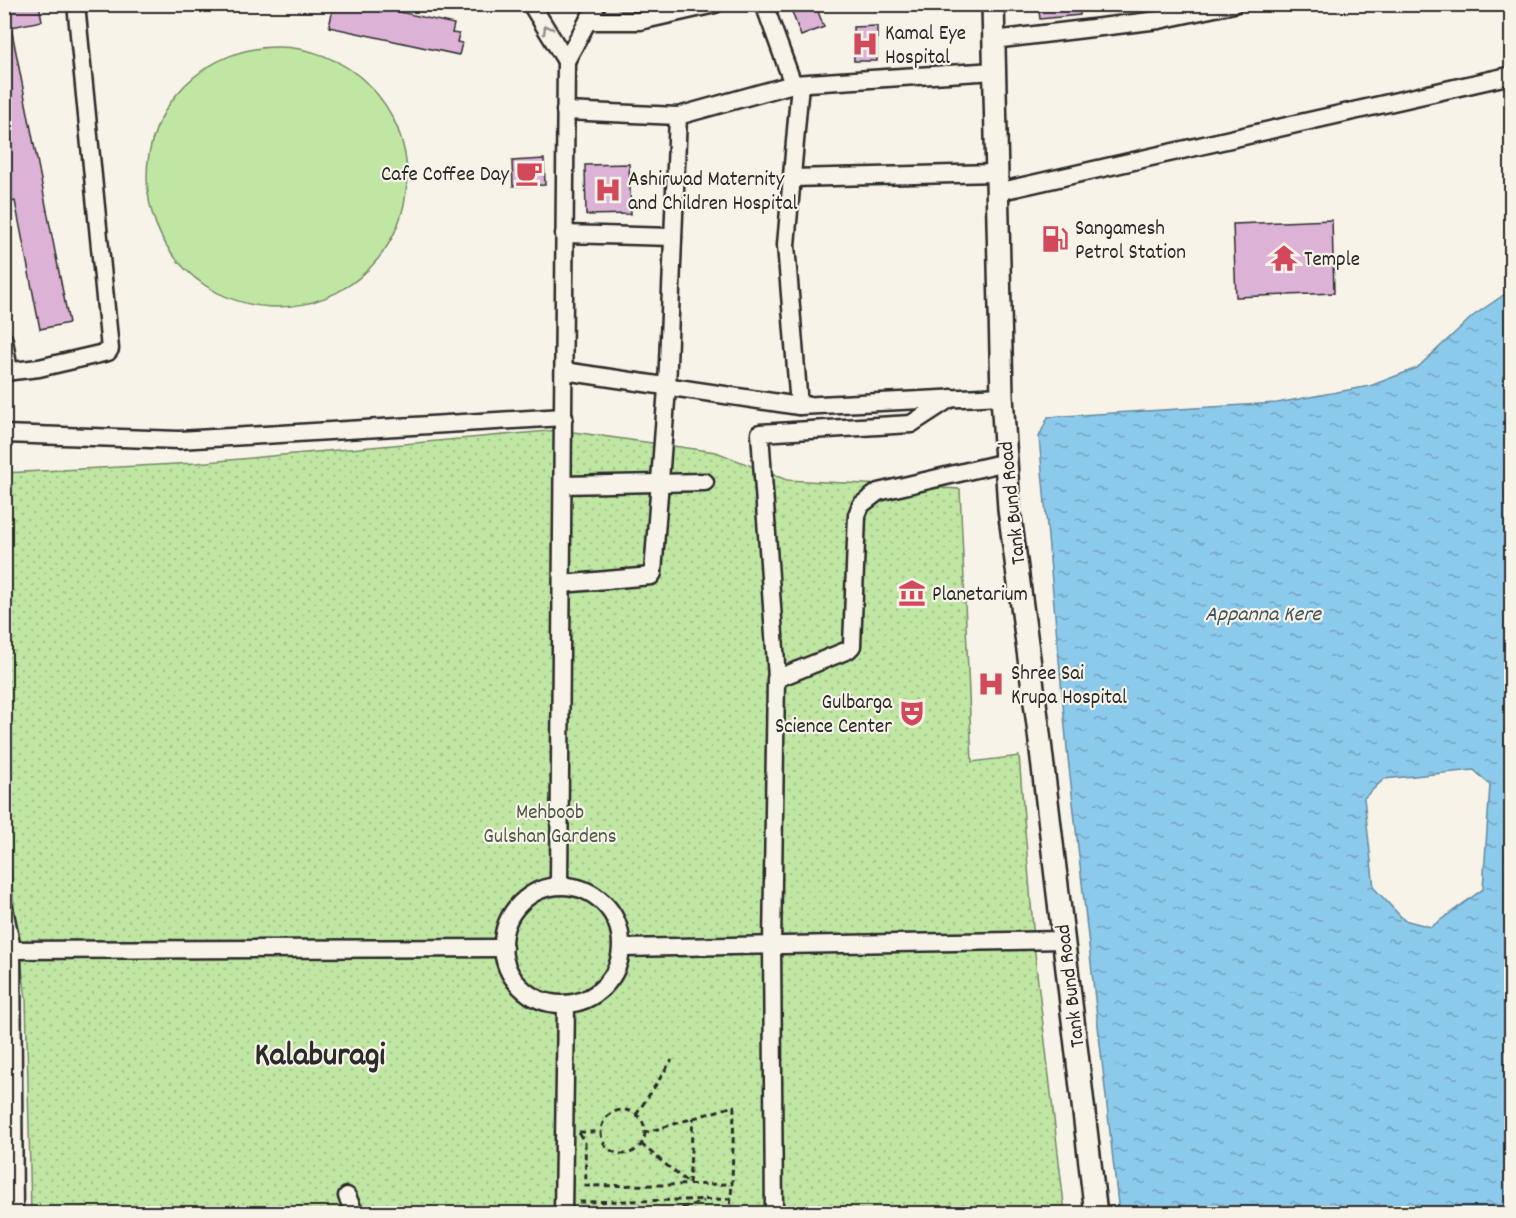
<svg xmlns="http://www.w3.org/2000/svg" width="1516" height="1218" font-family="Dekko,sans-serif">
<defs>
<pattern id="park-dots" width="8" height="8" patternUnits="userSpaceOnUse" patternTransform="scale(1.5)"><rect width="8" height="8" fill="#bfe6a2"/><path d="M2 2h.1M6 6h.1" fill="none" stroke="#a4c58c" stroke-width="1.8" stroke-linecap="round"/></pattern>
<pattern id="water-ripples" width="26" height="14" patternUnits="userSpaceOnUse" patternTransform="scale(1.5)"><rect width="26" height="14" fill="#8ccaec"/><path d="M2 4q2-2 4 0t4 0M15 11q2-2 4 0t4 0" fill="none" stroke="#73a4bf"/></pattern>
</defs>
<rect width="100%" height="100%" fill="#f7f3e8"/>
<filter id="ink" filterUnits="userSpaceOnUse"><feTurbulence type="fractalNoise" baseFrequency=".0167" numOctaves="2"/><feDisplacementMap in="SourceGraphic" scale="12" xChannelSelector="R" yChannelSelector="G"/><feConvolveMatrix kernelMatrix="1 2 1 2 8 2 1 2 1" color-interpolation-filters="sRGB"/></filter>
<g filter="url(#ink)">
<circle fill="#bfe6a2" stroke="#758866" stroke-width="1.5" cx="277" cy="177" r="130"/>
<polygon fill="url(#park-dots)" stroke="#758866" stroke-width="1.5" points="559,430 716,452 787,480 960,489 972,762 1019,756 1036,965 1065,1213 31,1213 26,998 15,917 4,802 4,473 196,463"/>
<path fill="url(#water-ripples)" stroke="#658a9f" stroke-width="1.5" fill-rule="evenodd" d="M1505,294L1512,297L1511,1213H1119L1067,749L1039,437L1048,417L1277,403L1370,386L1417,368L1473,316ZM1474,770L1490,785L1483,889L1431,927L1404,920L1374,888L1364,798L1384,779Z"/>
<g fill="#ddb2d7" stroke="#2b2b2b" stroke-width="1.5">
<polygon points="4,4 39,4 42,21 11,27 69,323 40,329 15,201 4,203 4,171 9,170 4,148"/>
<polygon points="334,4 396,4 395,11 454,24 452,33 459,34 457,42 462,43 459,55 329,27"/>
<polygon points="789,4 815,4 824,27 801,36"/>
<polygon points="1038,4 1080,4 1080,15 1040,19"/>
<polygon points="877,26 877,61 854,61 853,27"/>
<polygon points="544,159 545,185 513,186 512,161"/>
<polygon points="629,164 631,214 586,215 585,165"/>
<polygon points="1332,220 1334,293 1236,297 1233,224"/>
</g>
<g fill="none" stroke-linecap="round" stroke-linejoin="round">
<defs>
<g id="minor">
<polyline points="531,4 566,61 597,4"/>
<polyline points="764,4 793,84"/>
<polyline points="588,21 640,21 715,4"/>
<polyline points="994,40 1159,20 1234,4"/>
<polyline points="565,111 678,116"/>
<polyline points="792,178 996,173"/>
<polyline points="997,192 1512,75"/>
<polyline points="564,234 673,237"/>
<polyline points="4,340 9,372"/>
<polyline points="564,371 799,406 1002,396"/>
<polyline points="4,372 39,368 108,352 110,349 76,4"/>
<polyline points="799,406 786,245 800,84"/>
<polyline points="4,434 179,440 564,417"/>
<polyline points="563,485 705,482"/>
<polyline points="562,584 651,576 653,573 667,388 678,116 793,84 995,71"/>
<polyline points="777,678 760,433 911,424 951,398"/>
<polyline points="559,885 566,61"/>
<circle cx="562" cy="945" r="59"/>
<polyline points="4,908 12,949 14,1214"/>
<polyline points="622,948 1064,940"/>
<polyline points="4,950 504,948"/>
<polyline points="347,1196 355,1214"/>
<polyline points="563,1214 566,1004"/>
<polyline points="774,1214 772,945 776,679 848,650 852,646 857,515 861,505 878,492 1006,462"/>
</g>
<polyline id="major" points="993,4 1002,396 1009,509 1038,725 1096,1214"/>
</defs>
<use href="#minor" stroke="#2b2b2b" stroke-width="21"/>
<use href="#major" stroke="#2b2b2b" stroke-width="26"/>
<g stroke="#2b2b2b" stroke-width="3" stroke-dasharray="6 4.5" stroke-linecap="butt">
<circle cx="623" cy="1132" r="22"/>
<polyline points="636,1115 672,1060"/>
<polyline points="579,1132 601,1132"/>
<polyline points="579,1133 585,1143 586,1186 732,1184 734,1106 644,1133"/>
<polyline points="641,1144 688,1183"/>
<polyline points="689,1184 693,1118"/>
<polyline points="579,1202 730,1199"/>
<polyline points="674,1214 676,1210 704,1201"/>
<polyline points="727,1214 730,1209 732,1184"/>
</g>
<use href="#minor" stroke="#f7f3e8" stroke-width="16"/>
<use href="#major" stroke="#f7f3e8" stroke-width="21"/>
</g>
<defs><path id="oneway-chevron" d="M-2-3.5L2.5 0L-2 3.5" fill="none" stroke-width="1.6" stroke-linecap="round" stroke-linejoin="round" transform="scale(1.5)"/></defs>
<use stroke="#918f8a" href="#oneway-chevron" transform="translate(547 29) rotate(-120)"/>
</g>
<defs>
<symbol id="hospital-bare" viewBox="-9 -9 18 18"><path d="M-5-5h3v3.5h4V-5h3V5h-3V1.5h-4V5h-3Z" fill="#d1495b" stroke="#f7f3e8" stroke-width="2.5" paint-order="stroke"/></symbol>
<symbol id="cafe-bare" viewBox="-9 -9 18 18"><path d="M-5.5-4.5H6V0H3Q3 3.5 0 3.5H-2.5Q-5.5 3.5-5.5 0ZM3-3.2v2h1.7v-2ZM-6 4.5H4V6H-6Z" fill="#d1495b" stroke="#f7f3e8" stroke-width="2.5" paint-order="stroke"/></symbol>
<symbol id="fuel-bare" viewBox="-9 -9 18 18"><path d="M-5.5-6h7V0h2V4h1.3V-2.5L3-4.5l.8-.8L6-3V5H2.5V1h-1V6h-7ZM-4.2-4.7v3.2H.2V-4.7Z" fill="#d1495b" stroke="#f7f3e8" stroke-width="2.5" paint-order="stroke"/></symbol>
<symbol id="temple-bare" viewBox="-9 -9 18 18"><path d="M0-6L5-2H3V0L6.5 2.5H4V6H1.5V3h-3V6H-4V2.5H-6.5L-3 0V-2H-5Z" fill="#d1495b" stroke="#f7f3e8" stroke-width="2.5" paint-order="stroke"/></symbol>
<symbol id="museum-bare" viewBox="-9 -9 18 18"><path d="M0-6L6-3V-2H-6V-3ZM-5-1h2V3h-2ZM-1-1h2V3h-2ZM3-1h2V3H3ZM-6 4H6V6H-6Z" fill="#d1495b" stroke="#f7f3e8" stroke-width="2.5" paint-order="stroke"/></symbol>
<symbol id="theatre-bare" viewBox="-9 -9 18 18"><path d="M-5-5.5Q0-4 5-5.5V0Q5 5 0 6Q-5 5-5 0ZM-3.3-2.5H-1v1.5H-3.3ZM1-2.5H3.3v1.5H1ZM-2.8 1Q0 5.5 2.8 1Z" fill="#d1495b" stroke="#f7f3e8" stroke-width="2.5" paint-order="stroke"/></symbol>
</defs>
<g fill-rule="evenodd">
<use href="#hospital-bare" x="846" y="25" width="38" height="38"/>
<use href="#cafe-bare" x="510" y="154" width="38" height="38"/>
<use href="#hospital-bare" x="589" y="171" width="38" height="38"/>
<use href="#fuel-bare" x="1036" y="220" width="38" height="38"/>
<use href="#temple-bare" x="1265" y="239" width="38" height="38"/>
<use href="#museum-bare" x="893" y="574" width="38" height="38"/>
<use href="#hospital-bare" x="972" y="665" width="38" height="38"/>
<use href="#theatre-bare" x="893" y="694" width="38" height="38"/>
</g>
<g text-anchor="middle" stroke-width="4.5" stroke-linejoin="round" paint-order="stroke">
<g font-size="21" fill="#2b2b2b" stroke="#f7f3e8" text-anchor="start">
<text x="885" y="39">Kamal Eye<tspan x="885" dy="24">Hospital</tspan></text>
<text x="509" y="180" text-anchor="end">Cafe Coffee Day</text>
<text x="628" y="185">Ashirwad Maternity<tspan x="628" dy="24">and Children Hospital</tspan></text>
<text x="1075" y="234">Sangamesh<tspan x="1075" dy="24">Petrol Station</tspan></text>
<text x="1304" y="265">Temple</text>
<text x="932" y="600">Planetarium</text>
<text x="1011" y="679">Shree Sai<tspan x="1011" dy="24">Krupa Hospital</tspan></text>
<text x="892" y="708" text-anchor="end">Gulbarga<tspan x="892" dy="24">Science Center</tspan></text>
</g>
<g font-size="21" fill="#2b2b2b" stroke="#f7f3e8">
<text transform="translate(1011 503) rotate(-96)" y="7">Tank Bund Road</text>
<text transform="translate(1069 986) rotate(-97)" y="7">Tank Bund Road</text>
</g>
<g font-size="21" fill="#505a49" stroke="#f7f3e8">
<text x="550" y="818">Mehboob<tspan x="550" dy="24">Gulshan Gardens</tspan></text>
</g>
<g font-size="22" font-style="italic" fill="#43535b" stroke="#f7f3e8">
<text x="1263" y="620">Appanna Kere</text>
</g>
<g font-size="33" font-weight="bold" fill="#2b2b2b" stroke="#f7f3e8">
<text x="320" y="1064">Kalaburagi</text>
</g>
</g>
<rect width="1516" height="1218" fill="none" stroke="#f7f3e8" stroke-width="24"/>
<rect x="12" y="12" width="1492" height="1194" fill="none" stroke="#2b2b2b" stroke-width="2" filter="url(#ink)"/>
</svg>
